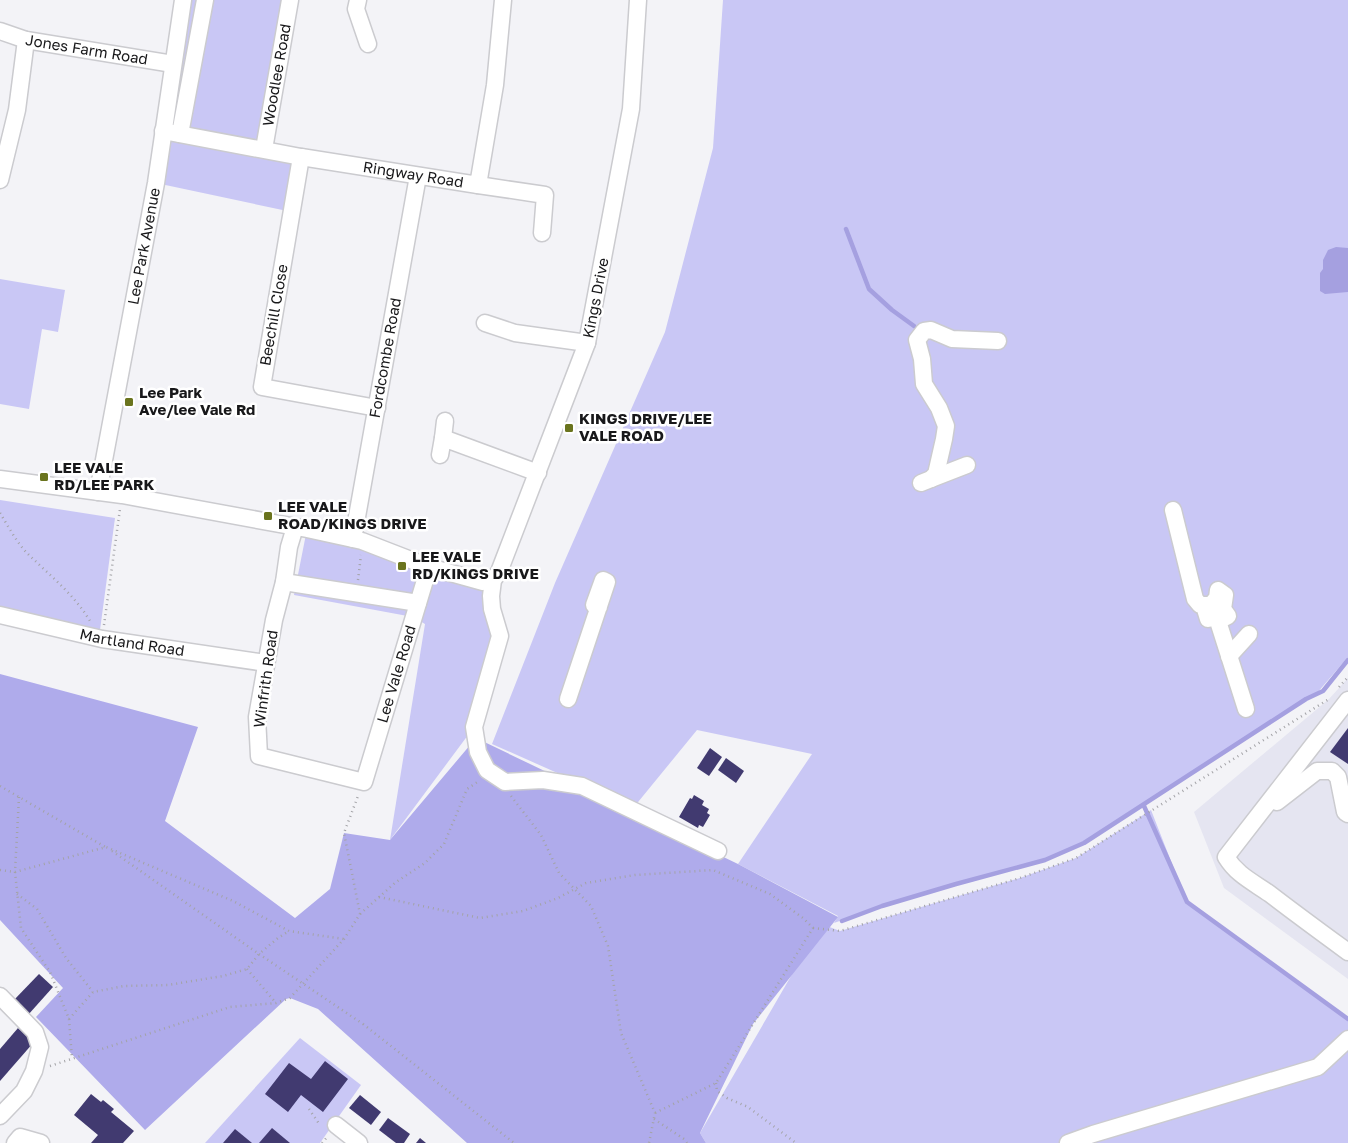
<svg xmlns="http://www.w3.org/2000/svg" width="1348" height="1143" font-family="'Golos Text',sans-serif">
<rect width="100%" height="100%" fill="#f3f3f7"/>
<polygon fill="#e5e5f1" points="1348,678 1348,979 1224,888 1194,812 1329,699"/>
<g fill="#c9c7f5">
<polygon points="183,0 290,0 264,149 301,157 292,212 156,183"/>
<polygon points="723,0 1348,0 1348,657 1317,693 1144,806 1109,825 1084,843 1045,860 956,884 882,906 834,923 838,916 738,864 812,754 697,730 634,807 492,744 555,583 665,332 713,148"/>
<polygon points="0,279 65,290 58,332 42,329 29,409 0,404"/>
<polygon points="0,500 115,518 100,630 0,610"/>
<polygon points="307,529 483,582 496,636 474,727 390,840 425,624 413,617 294,595"/>
<polygon points="1151,810 1187,902 1348,1019 1348,1143 706,1143 700,1133 798,964 827,926 840,931 1020,878 1076,858"/>
<polygon points="300,1038 361,1085 320,1143 205,1143"/>
</g>
<polygon fill="#afabeb" points="0,674 198,727 165,821 295,918 330,889 344,833 390,840 476,738 738,864 838,917 753,1024 700,1133 706,1143 467,1143 318,1009 290,998 286,999 145,1130 36,1017 63,988 0,920"/>
<polygon fill="#a5a0e0" points="1336,247 1348,248 1348,292 1325,294 1320,291 1320,273 1323,269 1323,260 1328,250"/>
<g fill="none" stroke-linecap="round" stroke-linejoin="round">
<g stroke="#a5a0e0" stroke-width="4.5">
<polyline points="846,229 869,289 892,310 914,326"/>
<polyline points="1144,806 1187,902 1348,1019"/>
<polyline points="842,921 882,906 956,884 1045,860 1084,843 1306,699 1323,691 1348,660"/>
</g>
</g>
<g fill="#413a70">
<polygon points="1348,728 1348,764 1330,752"/>
<polygon points="710,748 722,757 709,776 697,768"/>
<polygon points="726,758 744,771 736,783 718,770"/>
<polygon points="694,795 704,801 702,805 709,809 707,813 710,815 703,827 699,825 698,828 679,817 690,798 692,799"/>
<polygon points="39,974 53,987 28,1015 13,1001"/>
<polygon points="18,1028 34,1042 0,1081 0,1049"/>
<polygon points="325,1061 348,1079 323,1112 301,1095 288,1112 265,1094 289,1063 311,1079"/>
<polygon points="91,1094 101,1102 103,1100 114,1109 111,1112 134,1131 123,1143 91,1143 98,1135 74,1115"/>
<polygon points="360,1095 381,1112 371,1125 349,1108"/>
<polygon points="388,1118 410,1134 404,1143 396,1143 379,1130"/>
<polygon points="272,1128 290,1143 259,1143"/>
<polygon points="235,1129 252,1143 223,1143"/>
<polygon points="420,1138 426,1143 416,1143"/>
</g>
<g fill="none" stroke-linecap="round" stroke-linejoin="round">
<defs>
<g id="minor">
<polyline points="358,0 356,9 368,44"/>
<polyline points="638,0 631,109 587,343 499,572 493,580 491,596 492,609 500,636 474,727 478,752 487,770 505,782 543,780 582,786 718,851"/>
<path id="s1" d="M0,31L26,40L173,64"/>
<path id="s2" d="M163,131L301,157L478,185L495,85L503,0"/>
<polyline points="180,134 205,0"/>
<path id="s3" d="M264,149L290,0"/>
<polyline points="301,157 262,387 377,408"/>
<polyline points="0,180 17,110 26,40"/>
<polyline points="478,185 545,195 542,233"/>
<polyline points="485,323 515,333 587,343"/>
<polyline points="443,438 445,421"/>
<polyline points="440,455 443,438 538,473"/>
<polyline points="0,479 122,495 307,529 362,541 429,567 483,582 493,580"/>
<polyline points="931,479 967,465"/>
<polyline points="921,483 931,479 936,474 944,439 946,426 939,408 924,384 922,359 917,340 924,331 931,330 952,339 998,341"/>
<path id="s4" d="M98,492L156,183L183,0"/>
<polyline points="1173,510 1195,599 1200,605 1211,605 1217,598 1218,590 1225,595 1223,609 1228,616 1222,619 1212,615 1208,619 1204,606"/>
<path id="s5" d="M295,527L289,547L284,582L274,620L257,717L259,756L364,782L429,567"/>
<path id="s6" d="M353,539L418,176"/>
<polyline points="284,582 418,603"/>
<path id="s7" d="M0,615L102,639L266,663"/>
<polyline points="1217,618 1246,709"/>
<polyline points="1229,656 1249,634"/>
<polyline points="568,699 607,582 603,580 594,605 599,607"/>
<path d="M1348,700L1226,857C1237,875 1253,882 1270,894C1296,914 1322,933 1348,952"/>
<polyline points="1277,802 1317,771 1332,771 1338,777 1345,812 1348,814"/>
<polyline points="0,996 35,1032 40,1047 34,1071 24,1091 0,1116"/>
<polyline points="336,1125 359,1143"/>
<polyline points="15,1143 20,1137 41,1143"/>
<polyline points="1068,1143 1093,1134 1318,1067 1348,1039"/>
</g>
</defs>
<use href="#minor" stroke="#cbcbcf" stroke-width="19"/>
<g stroke="#a3a3a7" stroke-width="2.5" stroke-dasharray="1 4" stroke-linecap="butt">
<path d="M0,513C8,526 16,541 26,552C48,574 74,594 90,621"/>
<polyline points="358,580 361,555"/>
<polyline points="104,625 120,509"/>
<polyline points="1339,687 1348,677"/>
<polyline points="0,786 107,848"/>
<polyline points="511,796 541,835 559,873 591,906 608,946 621,1033 655,1113 649,1143"/>
<polyline points="19,797 15,872 21,928 50,972 69,1019 72,1059"/>
<polyline points="112,851 259,954"/>
<polyline points="0,870 15,872 106,847 233,901 289,931 344,939"/>
<polyline points="17,894 37,909 66,958 93,992"/>
<polyline points="379,897 480,918 523,911 558,898 586,883 635,875 713,870 770,894 803,918 813,928 716,1083 655,1113"/>
<polyline points="360,914 396,882 425,863 444,844 467,789 479,781"/>
<polyline points="813,928 840,931 1020,878 1076,858 1329,699"/>
<polyline points="247,969 276,1003"/>
<polyline points="69,1019 93,992 124,986 168,985 223,976 247,969 259,954 278,938 289,931"/>
<polyline points="363,1024 514,1143"/>
<polyline points="50,1066 230,1007 276,1003 290,998 344,939 360,914 344,833 358,796"/>
<polyline points="716,1083 717,1091 727,1098 748,1107 796,1143"/>
<polyline points="309,1109 320,1125"/>
<polyline points="654,1119 684,1139 687,1143"/>
<polyline points="322,1143 328,1136"/>
</g>
<use href="#minor" stroke="#fff" stroke-width="16"/>
<polyline stroke="#a3a3a7" stroke-width="2.5" stroke-dasharray="1 4" stroke-linecap="butt" points="259,954 363,1024"/>
</g>
<g fill="#6a741e" stroke="#fff" stroke-width="2">
<rect x="124" y="397" width="10" height="10" rx="2.5"/>
<rect x="564" y="423" width="10" height="10" rx="2.5"/>
<rect x="39" y="472" width="10" height="10" rx="2.5"/>
<rect x="263" y="511" width="10" height="10" rx="2.5"/>
<rect x="397" y="561" width="10" height="10" rx="2.5"/>
</g>
<g text-anchor="middle" stroke-width="5" stroke-linejoin="round" paint-order="stroke">
<g font-size="15" fill="#18181a" stroke="#fff">
<text dy="5" stroke="none"><textPath href="#s1" startOffset="89">Jones Farm Road</textPath></text>
<text dy="5" stroke="none"><textPath href="#s3" startOffset="75">Woodlee Road</textPath></text>
<text dy="5" stroke="none"><textPath href="#s2" startOffset="254">Ringway Road</textPath></text>
<text dy="5" stroke="none"><textPath href="#s4" startOffset="250">Lee Park Avenue</textPath></text>
<text transform="translate(596 298) rotate(-79)" y="5">Kings Drive</text>
<text transform="translate(274 315) rotate(-80)" y="5">Beechill Close</text>
<text dy="5" stroke="none"><textPath href="#s6" startOffset="184">Fordcombe Road</textPath></text>
<text dy="5" stroke="none"><textPath href="#s7" startOffset="135">Martland Road</textPath></text>
<text dy="5" stroke="none"><textPath href="#s5" startOffset="454">Lee Vale Road</textPath></text>
<text transform="translate(266 679) rotate(-82)" y="5">Winfrith Road</text>
</g>
<g font-size="15" font-weight="bold" fill="#18181a" stroke="#fff" text-anchor="start">
<text x="139" y="398">Lee Park<tspan x="139" dy="17">Ave/lee Vale Rd</tspan></text>
<text x="579" y="424">KINGS DRIVE/LEE<tspan x="579" dy="17">VALE ROAD</tspan></text>
<text x="54" y="473">LEE VALE<tspan x="54" dy="17">RD/LEE PARK</tspan></text>
<text x="278" y="512">LEE VALE<tspan x="278" dy="17">ROAD/KINGS DRIVE</tspan></text>
<text x="412" y="562">LEE VALE<tspan x="412" dy="17">RD/KINGS DRIVE</tspan></text>
</g>
</g>
</svg>
